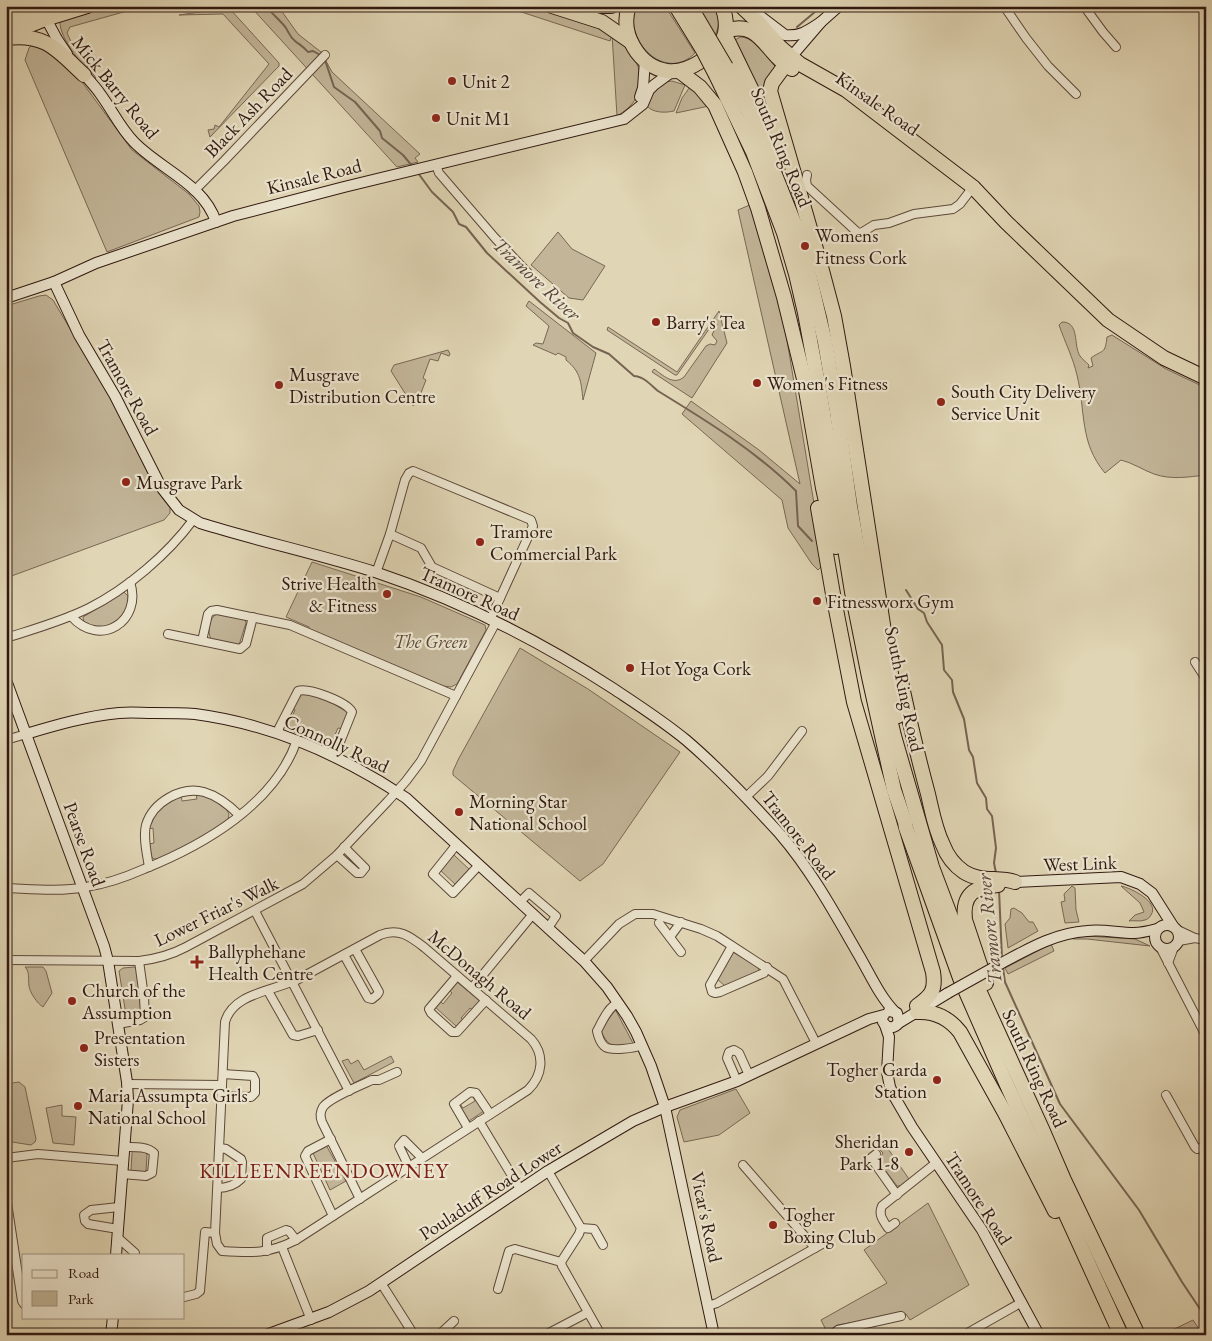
<svg xmlns="http://www.w3.org/2000/svg" width="1212" height="1341" font-family="'EB Garamond',serif">
<rect width="100%" height="100%" fill="#e0d5b4"/>
<filter id="stains"><feTurbulence type="fractalNoise" baseFrequency=".004" numOctaves="4"/><feColorMatrix values="0 0 0 0 .2 0 0 0 0 .09 0 0 0 0 .02 0 0 0 .5 -.17"/></filter>
<radialGradient id="worn" r=".72"><stop offset=".6" stop-color="#630" stop-opacity="0"/><stop offset="1" stop-color="#630" stop-opacity=".3"/></radialGradient>
<g fill="#c2b598" stroke="#796754">
<path d="M114,6H145L70,27L67,33L74,48L96,78L94,80C84,66 59,39 60,21Z"/>
<polygon points="250,6 278,6 298,34 321,52 332,72 420,154 415,158 418,162 397,167"/>
<path d="M503,6C512,6 521,5 530,7C556,11 595,21 617,37C622,41 627,49 631,55C637,63 640,69 640,79C639,98 633,106 617,116L612,34L610,41Z"/>
<path d="M636,6H665L695,53C665,84 622,39 636,6Z"/>
<path d="M697,6H715C720,16 720,25 715,35Z"/>
<polygon points="227,8 230,9 279,63 279,66 210,137 208,130 214,129 215,125 219,127 269,64 223,14 179,15"/>
<path d="M740,37C755,37 768,57 777,68L772,73L780,136L732,42Z"/>
<polygon points="37,40 74,71 132,150 189,194 199,206 200,212 199,217 107,252 25,60 29,48"/>
<path d="M672,81L685,85L674,111C665,113 653,113 647,106L650,93L665,82Z"/>
<polygon points="690,87 695,89 709,106 676,113 682,98"/>
<polygon points="752,204 784,322 824,564 818,570 812,564 788,528 782,500 682,414 691,401 759,450 800,484 738,210"/>
<polygon points="558,232 572,249 605,266 583,300 569,298 531,265"/>
<polygon points="46,295 53,300 115,405 155,488 170,508 170,513 164,520 6,578 6,306 39,296"/>
<path d="M529,301L596,353L583,400C581,382 581,372 566,360V357L558,353L556,355L533,345L536,343L543,344L549,326L526,306Z"/>
<path d="M719,311L727,343L692,398L652,372L654,369C663,375 673,386 684,377L706,346L710,344L715,345L717,341L712,335L717,324L714,322L677,375H675L607,330L608,327L677,372Z"/>
<path d="M1062,322C1080,322 1073,345 1080,356C1082,359 1086,362 1089,365L1088,368L1093,366L1091,358C1103,349 1105,355 1107,337L1112,335L1166,369L1206,388V475C1188,477 1171,480 1154,474C1143,470 1133,463 1121,460L1105,473C1079,442 1086,412 1077,375C1073,358 1065,342 1059,325Z"/>
<polygon points="448,350 450,354 449,356 441,353 438,361 430,359 423,378 426,380 417,403 413,406 391,371 394,365"/>
<polygon points="312,562 421,597 485,625 486,630 457,684 451,687 443,686 309,629 309,627 286,617"/>
<path d="M124,592L130,598C129,616 114,623 99,629L84,623L83,617Z"/>
<path d="M217,614L245,619L246,623L239,645H237L211,639C207,632 209,617 217,614Z"/>
<polygon points="520,648 588,689 680,752 603,864 580,881 453,775 453,771 459,758"/>
<polygon points="306,692 346,709 349,714 343,729 338,728 334,737 339,739 334,745 327,745 289,730 285,726 287,718 291,719 295,710 292,708 296,697"/>
<path d="M196,794C209,796 224,802 229,814L228,820L199,840L161,859H154L151,856L149,844L154,843L153,828L148,829C154,812 164,802 181,795L182,801L197,799Z"/>
<polygon points="454,855 471,871 457,886 440,870"/>
<polygon points="1072,886 1075,888 1076,910 1079,922 1065,923 1061,902 1065,901 1064,894"/>
<path d="M1121,886C1131,888 1160,902 1151,915C1149,918 1148,919 1145,920C1140,922 1134,920 1129,921L1135,915L1144,912L1140,903Z"/>
<polygon points="1014,908 1022,913 1029,922 1033,922 1038,931 1008,948 1005,924 1010,918 1011,909"/>
<polygon points="1086,936 1135,939 1150,946 1087,939 1073,939 1073,937"/>
<polygon points="1051,944 1054,951 1008,974 1005,968"/>
<polygon points="733,952 757,966 759,970 759,972 725,986 716,978 731,953"/>
<path d="M25,967H43L46,971L52,993L43,1007C37,1003 30,993 29,986C28,979 30,972 25,967Z"/>
<polygon points="134,967 138,969 141,1015 140,1017 128,1019 126,1015 119,971 123,968"/>
<polygon points="457,982 481,1002 474,1011 470,1008 461,1018 465,1022 459,1027 456,1026 435,1007 440,1001 443,1004 452,993 448,989"/>
<path d="M615,1009L634,1045C615,1046 610,1050 601,1031L609,1015Z"/>
<polygon points="391,1056 394,1062 354,1083 342,1061 348,1059 351,1064 358,1060 364,1070"/>
<path d="M19,1082L25,1087L36,1139L35,1142L31,1145L12,1142C2,1131 6,1098 6,1084Z"/>
<polygon points="736,1089 750,1113 719,1135 684,1142 677,1117 680,1110"/>
<polygon points="473,1097 474,1097 484,1111 469,1121 459,1105 460,1104 463,1108 475,1101"/>
<polygon points="62,1105 62,1116 76,1117 74,1145 53,1143 46,1108"/>
<polygon points="884,1143 909,1179 900,1186 897,1186 879,1162 880,1158 883,1153 878,1148"/>
<polygon points="326,1145 346,1181 330,1190 313,1153 314,1150"/>
<polygon points="134,1150 146,1152 147,1154 146,1172 132,1172 131,1170 132,1153"/>
<polygon points="928,1203 969,1285 910,1320 906,1314 837,1325 827,1332 821,1320 887,1283 864,1250"/>
<polygon points="1193,1320 1203,1335 1162,1335"/>
</g>
<g fill="none" stroke-linecap="round" stroke-linejoin="round">
<g stroke="#766351" stroke-width="2">
<path d="M266,6C272,14 282,22 286,28C289,33 290,37 295,41C300,45 304,47 308,52L313,51L322,56"/>
<polyline points="797,27 822,6"/>
<polyline points="325,60 334,87 355,102 380,131 382,138 403,155 413,167"/>
<path d="M418,173L432,192L453,212L459,224L466,227L487,253L540,302L559,318L568,323L573,333L593,347L609,354L634,376C643,376 651,385 658,391C707,421 756,451 796,491L798,526L812,541"/>
<polyline points="906,590 918,609 924,613 927,622 942,645 944,670 952,680 953,692 964,719 969,750 973,757 977,783 986,798 987,809 992,816 996,848 994,863 996,873"/>
<polyline points="999,890 1002,958"/>
<polyline points="1003,968 1005,982 1060,1104 1139,1210 1182,1282 1206,1318"/>
</g>
<defs>
<g id="street">
<polyline points="1004,6 1026,38 1048,66 1076,94"/>
<polyline points="1084,6 1103,32 1116,47"/>
<polyline points="1161,6 1163,6"/>
<polyline points="436,165 439,173 495,238 528,273"/>
<polyline points="807,175 806,180 807,186 857,232 861,233 874,225 889,223 914,214 953,209 960,204 973,187"/>
<polyline points="194,191 224,161 325,55"/>
<polyline points="390,534 405,480 409,473 413,471 531,520 533,526 490,620"/>
<polyline points="376,573 390,534 421,548 432,567 500,598"/>
<path d="M71,616C100,649 143,621 130,582"/>
<polyline points="168,634 240,649 246,644 253,617"/>
<path d="M6,638C34,629 63,621 89,608C127,589 168,554 193,520"/>
<polyline points="202,641 208,614 211,611 217,610 290,625 456,696"/>
<polyline points="1195,662 1206,679"/>
<path d="M279,733V728L298,691C308,687 347,702 352,712L334,757"/>
<polyline points="6,740 26,734"/>
<polyline points="746,797 768,776 802,731"/>
<polyline points="457,844 433,874 453,893 479,865"/>
<polyline points="337,855 357,873 361,873 365,868 344,847"/>
<path d="M149,867C147,854 143,838 146,825C153,802 181,786 204,792C218,796 229,805 239,815"/>
<path d="M6,888C32,889 60,892 86,887C106,884 126,877 144,869C204,845 275,804 297,740"/>
<polyline points="520,902 529,893 556,916 548,928"/>
<polyline points="255,911 349,1091"/>
<polyline points="659,923 681,952"/>
<polyline points="1178,930 1195,938"/>
<polyline points="670,937 681,922"/>
<polyline points="1179,941 1195,938 1206,940"/>
<polyline points="732,946 710,985 712,992 715,993 720,992 764,973 767,967"/>
<polyline points="1160,947 1206,1036"/>
<polyline points="344,955 368,998 372,999 377,995 379,992 355,949"/>
<path d="M6,960L139,961C156,959 171,955 186,947L303,884L337,855L388,801L406,781L421,761L496,622"/>
<polyline points="584,961 619,924 635,914 653,914 701,929 717,936 783,979 816,1043"/>
<polyline points="1168,963 1174,947"/>
<polyline points="457,976 429,1009 431,1013 452,1032 457,1032 486,1000"/>
<path d="M293,981C269,992 233,994 225,1022L215,1233L217,1244L222,1251C253,1253 268,1254 296,1240L528,1090C543,1075 545,1055 531,1039L425,948C411,937 399,927 380,935L293,982"/>
<polyline points="472,988 533,914"/>
<polyline points="268,991 293,1035 298,1036 318,1030"/>
<path d="M618,1003C608,1007 602,1022 597,1031C598,1036 601,1043 604,1046C610,1052 635,1048 642,1045"/>
<polyline points="118,1024 140,1020 145,1017 144,997 139,961"/>
<polyline points="737,1081 727,1058 729,1052 734,1050 739,1053 749,1075"/>
<polyline points="127,1084 222,1085"/>
<polyline points="1166,1095 1195,1147 1197,1149 1206,1147"/>
<polyline points="222,1096 251,1097 255,1093 255,1080 253,1076 223,1074"/>
<polyline points="479,1121 520,1189"/>
<polyline points="468,1128 454,1104 470,1092 476,1093 490,1114"/>
<polyline points="331,1139 308,1151 305,1156 333,1216"/>
<polyline points="876,1154 871,1158 897,1195"/>
<polyline points="6,1158 38,1154 123,1161"/>
<polyline points="743,1165 815,1248"/>
<polyline points="409,1167 399,1146 404,1140 422,1158"/>
<polyline points="548,1171 581,1228 579,1234 561,1262 562,1266 601,1335"/>
<path d="M122,1174L146,1176L152,1173L154,1153C147,1146 134,1147 124,1147"/>
<path d="M218,1188C226,1188 235,1185 241,1179L242,1162L241,1159L226,1149L220,1148"/>
<polyline points="6,1196 22,1301 24,1304"/>
<path d="M360,1199L322,1122C320,1117 320,1112 323,1107C329,1098 361,1085 372,1080H379L397,1072"/>
<path d="M895,1223L888,1228C883,1220 878,1215 882,1206L936,1163"/>
<polyline points="581,1228 594,1229 603,1245"/>
<polyline points="118,1229 88,1224 85,1221 84,1215 91,1210 119,1207"/>
<polyline points="117,1237 135,1253 135,1255"/>
<polyline points="282,1247 311,1320"/>
<polyline points="267,1251 267,1238 286,1230 289,1231 296,1240"/>
<polyline points="381,1283 414,1335"/>
<polyline points="498,1289 509,1251 515,1249 561,1262"/>
<polyline points="184,1297 196,1294 200,1291 205,1232 215,1233"/>
<polyline points="708,1306 717,1303 824,1243"/>
<polyline points="439,1335 454,1321"/>
<polyline points="545,1335 587,1313"/>
<polyline points="832,1335 838,1330 901,1316"/>
<polyline points="964,1335 1022,1302"/>
</g>
<g id="secondary">
<polyline points="43,13 57,39 67,54"/>
<path d="M756,13L785,35C800,37 809,30 821,22"/>
<polyline points="791,57 821,22 839,6"/>
<path d="M81,71C88,79 95,86 101,95C112,110 121,129 134,142C160,169 204,184 216,222"/>
<polyline points="640,97 643,88 645,60"/>
<path d="M54,282L79,335L115,396L161,487L179,510L200,523C258,541 318,554 375,572C459,600 540,641 614,689C638,705 663,721 686,740C720,769 750,801 780,834C811,870 834,912 857,952C869,972 879,996 895,1012"/>
<polyline points="6,298 54,282 96,263 233,216 344,187 624,119 643,104 649,90 654,85 673,71"/>
<polyline points="6,680 104,946 108,961 127,1082 128,1100 116,1255"/>
<path d="M26,734C56,725 87,716 119,713C130,712 142,713 153,713C167,713 181,713 195,714C271,724 343,756 406,798L584,961L607,987L627,1016L636,1032L651,1066L665,1107L714,1335"/>
<polyline points="1015,882 1121,877 1140,884 1152,893 1173,926"/>
<circle cx="1167" cy="937" r="12"/>
<path d="M1000,964C1028,949 1055,933 1087,931C1103,929 1118,933 1134,933C1141,933 1149,931 1157,929"/>
<path d="M883,1022C887,1029 895,1029 899,1022L897,1013L889,1011"/>
<polyline points="897,1024 948,993"/>
<polyline points="885,1025 889,1037 887,1072 890,1087 894,1096 912,1127 982,1230 1039,1335"/>
<polyline points="111,1335 113,1317"/>
<polyline points="266,1335 329,1312 369,1291 548,1171 633,1121 665,1107 737,1081 869,1019 884,1015"/>
</g>
<g id="highway">
<polyline points="552,6 602,22 631,42"/>
<polyline points="595,6 611,6"/>
<path d="M629,6C619,33 639,67 667,71C687,74 721,53 725,33C727,24 725,14 722,6"/>
<polyline points="741,6 760,24 780,47 800,64 846,90 973,187 1006,222 1108,320 1164,358 1206,378"/>
<polyline points="6,21 44,6"/>
<path d="M726,31C760,18 767,56 792,69"/>
<polyline points="10,33 45,19 87,6"/>
<polyline points="725,35 758,103 782,158"/>
<path d="M6,38C46,33 57,50 84,75"/>
<polyline points="791,57 772,83 770,91 820,263 834,316 843,366 884,631 898,716"/>
<polyline points="726,67 748,110 766,152 795,225 808,270 825,342 837,412 850,506 881,680 894,736 932,867 977,986 1042,1129 1064,1180 1138,1335"/>
<polyline points="679,71 700,87 715,105 745,172 758,208 784,297 804,379 823,488 836,547"/>
<polyline points="716,75 753,152 784,233 796,274 805,313 820,394 852,592 869,677 894,790 905,822 906,828 960,978 1006,1083 1121,1335"/>
<path d="M818,508L833,594L854,702L933,972C936,991 931,996 917,1006"/>
<path d="M901,682C909,719 918,757 928,794C932,811 935,829 943,845C947,856 954,865 964,872C982,883 997,876 1015,882"/>
<path d="M986,983L965,920C962,894 974,887 998,885"/>
<path d="M917,1012C934,1011 949,1018 960,1032L1005,1113L1055,1211"/>
</g>
</defs>
<use href="#street" stroke="#5c4839" stroke-width="10"/>
<use href="#secondary" stroke="#301910" stroke-width="12"/>
<use href="#highway" stroke="#301910" stroke-width="16"/>
<use href="#street" stroke="#ebe4ce" stroke-width="8"/>
<use href="#secondary" stroke="#ebe4ce" stroke-width="10"/>
<use href="#highway" stroke="#e0d5b4" stroke-width="14"/>
<defs>
<polyline id="secondary-bridge" points="948,993 1000,964"/>
<g id="highway-bridge">
<polyline points="676,6 703,50 716,75"/>
<polyline points="690,6 726,67"/>
</g>
</defs>
<use href="#secondary-bridge" stroke="#301910" stroke-width="12" stroke-linecap="butt"/>
<use href="#highway-bridge" stroke="#301910" stroke-width="16" stroke-linecap="butt"/>
<use href="#secondary-bridge" stroke="#ebe4ce" stroke-width="10"/>
<use href="#highway-bridge" stroke="#e0d5b4" stroke-width="14"/>
</g>
<g fill="#8f2418" stroke="#ebe4ce" stroke-width="2">
<circle cx="452" cy="81" r="5"/>
<circle cx="436" cy="118" r="5"/>
<circle cx="805" cy="246" r="5"/>
<circle cx="656" cy="322" r="5"/>
<circle cx="757" cy="383" r="5"/>
<circle cx="279" cy="385" r="5"/>
<circle cx="941" cy="402" r="5"/>
<circle cx="126" cy="482" r="5"/>
<circle cx="480" cy="542" r="5"/>
<circle cx="387" cy="594" r="5"/>
<circle cx="817" cy="601" r="5"/>
<circle cx="630" cy="668" r="5"/>
<circle cx="459" cy="812" r="5"/>
<path d="M194.5 954.5h5v5h5v5h-5v5h-5v-5h-5v-5h5z"/>
<circle cx="72" cy="1001" r="5"/>
<circle cx="84" cy="1048" r="5"/>
<circle cx="937" cy="1080" r="5"/>
<circle cx="78" cy="1106" r="5"/>
<circle cx="909" cy="1152" r="5"/>
<circle cx="773" cy="1225" r="5"/>
</g>
<g text-anchor="middle" stroke-width="4.5" stroke-linejoin="round" paint-order="stroke">
<g font-size="19" fill="#301910" stroke="#ebe4ce" text-anchor="start">
<text x="462" y="88">Unit 2</text>
<text x="446" y="125">Unit M1</text>
<text x="815" y="242">Womens<tspan x="815" dy="22">Fitness Cork</tspan></text>
<text x="666" y="329">Barry's Tea</text>
<text x="289" y="381">Musgrave<tspan x="289" dy="22">Distribution Centre</tspan></text>
<text x="767" y="390">Women's Fitness</text>
<text x="951" y="398">South City Delivery<tspan x="951" dy="22">Service Unit</tspan></text>
<text x="136" y="489">Musgrave Park</text>
<text x="490" y="538">Tramore<tspan x="490" dy="22">Commercial Park</tspan></text>
<text x="377" y="590" text-anchor="end">Strive Health<tspan x="377" dy="22">&amp; Fitness</tspan></text>
<text x="827" y="608">Fitnessworx Gym</text>
<text x="640" y="675">Hot Yoga Cork</text>
<text x="469" y="808">Morning Star<tspan x="469" dy="22">National School</tspan></text>
<text x="208" y="958">Ballyphehane<tspan x="208" dy="22">Health Centre</tspan></text>
<text x="82" y="997">Church of the<tspan x="82" dy="22">Assumption</tspan></text>
<text x="94" y="1044">Presentation<tspan x="94" dy="22">Sisters</tspan></text>
<text x="927" y="1076" text-anchor="end">Togher Garda<tspan x="927" dy="22">Station</tspan></text>
<text x="88" y="1102">Maria Assumpta Girls<tspan x="88" dy="22">National School</tspan></text>
<text x="899" y="1148" text-anchor="end">Sheridan<tspan x="899" dy="22">Park 1-8</tspan></text>
<text x="783" y="1221">Togher<tspan x="783" dy="22">Boxing Club</tspan></text>
</g>
<g font-size="19" fill="#301910" stroke="#ebe4ce">
<text transform="translate(116 87) rotate(51)" y="7">Mick Barry Road</text>
<text transform="translate(878 103) rotate(35)" y="7">Kinsale Road</text>
<text transform="translate(248 112) rotate(-46)" y="7">Black Ash Road</text>
<text transform="translate(782 147) rotate(67)" y="7">South Ring Road</text>
<text transform="translate(314 176) rotate(-14)" y="7">Kinsale Road</text>
<text transform="translate(128 387) rotate(61)" y="7">Tramore Road</text>
<text transform="translate(470 593) rotate(24)" y="7">Tramore Road</text>
<text transform="translate(905 689) rotate(78)" y="7">South Ring Road</text>
<text transform="translate(337 743) rotate(25)" y="7">Connolly Road</text>
<text transform="translate(799 835) rotate(52)" y="7">Tramore Road</text>
<text transform="translate(85 844) rotate(70)" y="7">Pearse Road</text>
<text transform="translate(1080 863) rotate(-2)" y="7">West Link</text>
<text transform="translate(216 911) rotate(-26)" y="7">Lower Friar's Walk</text>
<text transform="translate(480 974) rotate(40)" y="7">McDonagh Road</text>
<text transform="translate(1035 1068) rotate(65)" y="7">South Ring Road</text>
<text transform="translate(490 1190) rotate(-33)" y="7">Pouladuff Road Lower</text>
<text transform="translate(979 1198) rotate(57)" y="7">Tramore Road</text>
<text transform="translate(707 1217) rotate(78)" y="7">Vicar's Road</text>
</g>
<g font-size="19" font-style="italic" fill="#5c4839" stroke="#ebe4ce">
<text x="431" y="648">The Green</text>
</g>
<g font-size="20" font-style="italic" fill="#594436" stroke="#ebe4ce">
<text transform="translate(537 279) rotate(43)" y="7">Tramore River</text>
<text transform="translate(989 929) rotate(-96)" y="7">Tramore River</text>
</g>
<g font-size="21" letter-spacing="1" fill="#7a1f14" stroke="#ebe4ce">
<text x="324" y="1178">KILLEENREENDOWNEY</text>
</g>
</g>
<rect width="1212" height="1341" fill="none" stroke="#e0d5b4" stroke-width="25"/>
<rect x="8" y="8" width="1197" height="1326" fill="none" stroke="#301910" stroke-width="2.5"/>
<rect x="12" y="12" width="1187" height="1316" fill="none" stroke="#301910"/>
<rect x="22" y="1254" width="162" height="65" fill="#ebe4ce" stroke="#a09382"/>
<rect x="32" y="1270" width="25" height="8" fill="#ebe4ce" stroke="#a09382"/>
<text x="68" y="1278" font-size="15" fill="#301910">Road</text>
<rect x="32" y="1291" width="25" height="15" fill="#c2b598" stroke="#a09382"/>
<text x="68" y="1304" font-size="15" fill="#301910">Park</text>
<rect width="100%" height="100%" filter="url(#stains)"/>
<rect width="100%" height="100%" fill="url(#worn)"/>
</svg>
